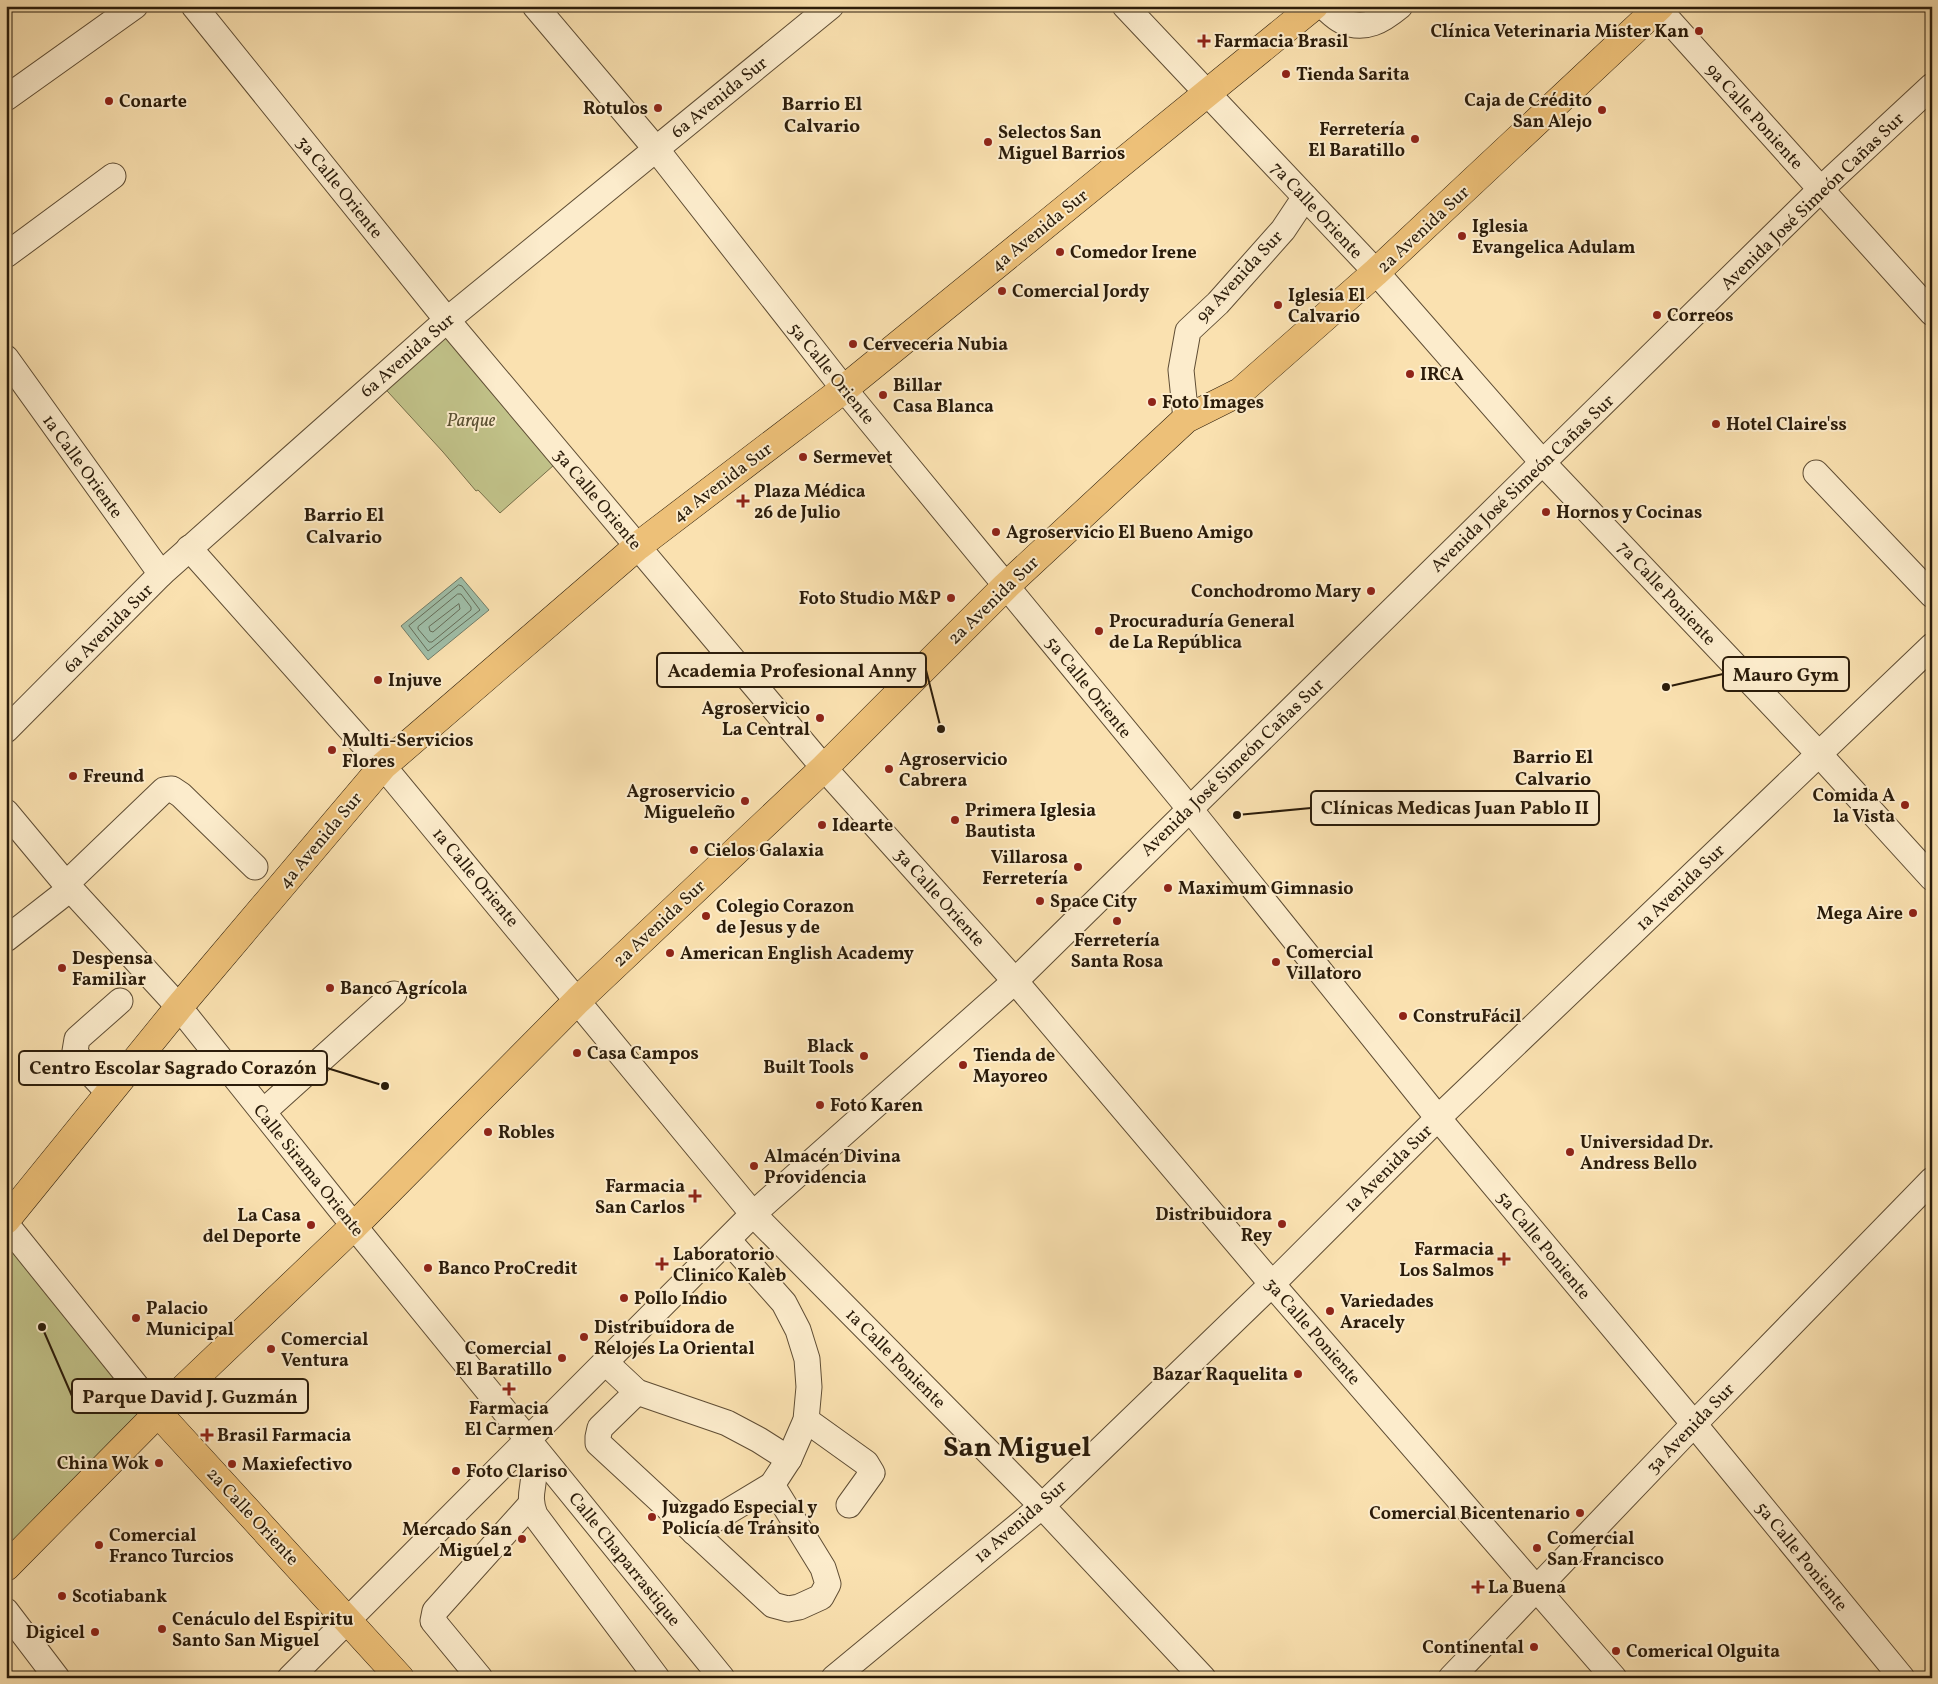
<svg xmlns="http://www.w3.org/2000/svg" width="1938" height="1684" font-family="Vollkorn,serif">
<rect width="100%" height="100%" fill="#fae1b0"/>
<filter id="stains"><feTurbulence type="fractalNoise" baseFrequency=".004" numOctaves="4"/><feColorMatrix values="0 0 0 0 .2 0 0 0 0 .09 0 0 0 0 .02 0 0 0 .5 -.17"/></filter>
<radialGradient id="worn" r=".72"><stop offset=".6" stop-color="#630" stop-opacity="0"/><stop offset="1" stop-color="#630" stop-opacity=".3"/></radialGradient>
<g fill="#c1c289" stroke="#766f4a">
<polygon points="441,325 563,457 500,513 478,490 476,491 443,452 378,381"/>
<polygon points="6,1224 158,1413 6,1567"/>
</g>
<polygon fill="#9fbea8" stroke="#717d69" points="461,577 489,610 428,660 401,626"/>
<g fill="none" stroke-linecap="round" stroke-linejoin="round">
<g stroke="#656d59" stroke-width="1">
<polygon points="459,585 462,586 480,610 428,651 409,626"/>
<polygon points="458,594 461,594 471,607 471,610 432,642 429,642 418,629 418,627"/>
<polygon points="459,604 460,609 433,632 430,631 429,627"/>
</g>
<defs>
<g id="minor">
<polyline points="194,6 447,320 824,768 1015,981 1272,1284 1614,1678"/>
<polyline points="535,6 656,149 844,389 1189,808 1438,1118 1694,1424 1902,1678"/>
<polyline points="1125,6 1376,272 1543,463 1819,754 1932,878"/>
<path d="M1323,6C1329,11 1335,18 1342,21C1365,32 1383,20 1400,6"/>
<polyline points="1656,6 1932,313"/>
<polyline points="6,98 135,6"/>
<polyline points="6,255 113,176"/>
<polyline points="6,358 161,574"/>
<polyline points="1186,419 1181,370 1188,331 1218,303 1283,230 1305,197"/>
<polyline points="1816,473 1932,595"/>
<polyline points="189,548 383,766 753,1214 1042,1506 1203,1678"/>
<polyline points="6,730 161,574 447,320 831,6"/>
<polyline points="6,812 66,884 179,1007 354,1226 722,1678"/>
<polyline points="66,884 164,790 172,789 181,795 255,867"/>
<polyline points="6,939 70,889"/>
<polyline points="109,1093 82,1064 75,1051 77,1039 120,1001"/>
<polyline points="263,1112 394,994"/>
<polyline points="6,1224 158,1413"/>
<polyline points="606,1363 637,1392 727,1423 759,1440 789,1459"/>
<polyline points="637,1392 600,1428 598,1437 598,1443 773,1605 788,1609 799,1607 821,1597 828,1584 823,1568 772,1485"/>
<polyline points="806,1420 866,1463 872,1473 849,1505"/>
<path d="M528,1441C530,1450 534,1460 534,1468C535,1488 527,1494 535,1515L657,1678"/>
<polyline points="694,1532 772,1485 789,1459 806,1420 809,1387 807,1359 798,1330 784,1303 728,1240"/>
<polyline points="6,1611 57,1678"/>
<polyline points="290,1678 753,1214 1015,981 1821,189 1932,86"/>
<polyline points="480,1678 433,1621 435,1611 531,1504"/>
<polyline points="834,1678 1042,1506 1272,1284 1438,1118 1932,646"/>
<polyline points="1451,1678 1694,1424 1932,1180"/>
</g>
<g id="major">
<polyline points="6,1220 179,1007 383,766 638,546 844,389 1314,6"/>
<polyline points="158,1413 400,1678"/>
<polyline points="6,1567 158,1413 354,1226 578,1000 824,768 1006,586 1186,419 1240,392 1376,272 1660,6"/>
</g>
</defs>
<use href="#minor" stroke="#5f4d34" stroke-width="27"/>
<use href="#major" stroke="#2b1c0a" stroke-width="29"/>
<use href="#minor" stroke="#fceccc" stroke-width="25"/>
<use href="#major" stroke="#edc078" stroke-width="28"/>
</g>
<g fill="#8f2418" stroke="#fceccc" stroke-width="2">
<circle cx="1699" cy="31" r="5"/>
<path d="M1201.5 33.5h5v5h5v5h-5v5h-5v-5h-5v-5h5z"/>
<circle cx="1286" cy="74" r="5"/>
<circle cx="109" cy="101" r="5"/>
<circle cx="658" cy="108" r="5"/>
<circle cx="1602" cy="110" r="5"/>
<circle cx="1415" cy="139" r="5"/>
<circle cx="988" cy="142" r="5"/>
<circle cx="1462" cy="236" r="5"/>
<circle cx="1060" cy="252" r="5"/>
<circle cx="1002" cy="291" r="5"/>
<circle cx="1278" cy="305" r="5"/>
<circle cx="1657" cy="315" r="5"/>
<circle cx="853" cy="344" r="5"/>
<circle cx="1410" cy="374" r="5"/>
<circle cx="883" cy="395" r="5"/>
<circle cx="1152" cy="402" r="5"/>
<circle cx="1716" cy="424" r="5"/>
<circle cx="803" cy="457" r="5"/>
<path d="M740.5 493.5h5v5h5v5h-5v5h-5v-5h-5v-5h5z"/>
<circle cx="1546" cy="512" r="5"/>
<circle cx="996" cy="532" r="5"/>
<circle cx="1371" cy="591" r="5"/>
<circle cx="951" cy="598" r="5"/>
<circle cx="1099" cy="631" r="5"/>
<circle cx="378" cy="680" r="5"/>
<circle cx="820" cy="718" r="5"/>
<circle cx="332" cy="750" r="5"/>
<circle cx="889" cy="769" r="5"/>
<circle cx="73" cy="776" r="5"/>
<circle cx="745" cy="801" r="5"/>
<circle cx="1905" cy="805" r="5"/>
<circle cx="955" cy="820" r="5"/>
<circle cx="822" cy="825" r="5"/>
<circle cx="694" cy="850" r="5"/>
<circle cx="1078" cy="867" r="5"/>
<circle cx="1168" cy="888" r="5"/>
<circle cx="1040" cy="901" r="5"/>
<circle cx="1913" cy="913" r="5"/>
<circle cx="706" cy="916" r="5"/>
<circle cx="1117" cy="921" r="5"/>
<circle cx="670" cy="953" r="5"/>
<circle cx="1276" cy="962" r="5"/>
<circle cx="62" cy="968" r="5"/>
<circle cx="330" cy="988" r="5"/>
<circle cx="1403" cy="1016" r="5"/>
<circle cx="577" cy="1053" r="5"/>
<circle cx="864" cy="1056" r="5"/>
<circle cx="963" cy="1065" r="5"/>
<circle cx="820" cy="1105" r="5"/>
<circle cx="488" cy="1132" r="5"/>
<circle cx="1570" cy="1152" r="5"/>
<circle cx="754" cy="1166" r="5"/>
<path d="M692.5 1188.5h5v5h5v5h-5v5h-5v-5h-5v-5h5z"/>
<circle cx="1282" cy="1224" r="5"/>
<circle cx="311" cy="1225" r="5"/>
<path d="M1501.5 1251.5h5v5h5v5h-5v5h-5v-5h-5v-5h5z"/>
<path d="M659.5 1256.5h5v5h5v5h-5v5h-5v-5h-5v-5h5z"/>
<circle cx="428" cy="1268" r="5"/>
<circle cx="624" cy="1298" r="5"/>
<circle cx="1330" cy="1311" r="5"/>
<circle cx="136" cy="1318" r="5"/>
<circle cx="584" cy="1337" r="5"/>
<circle cx="271" cy="1349" r="5"/>
<circle cx="562" cy="1358" r="5"/>
<circle cx="1298" cy="1374" r="5"/>
<path d="M506.5 1381.5h5v5h5v5h-5v5h-5v-5h-5v-5h5z"/>
<path d="M204.5 1427.5h5v5h5v5h-5v5h-5v-5h-5v-5h5z"/>
<circle cx="159" cy="1463" r="5"/>
<circle cx="232" cy="1464" r="5"/>
<circle cx="456" cy="1471" r="5"/>
<circle cx="1580" cy="1513" r="5"/>
<circle cx="652" cy="1517" r="5"/>
<circle cx="522" cy="1539" r="5"/>
<circle cx="99" cy="1545" r="5"/>
<circle cx="1537" cy="1548" r="5"/>
<path d="M1475.5 1579.5h5v5h5v5h-5v5h-5v-5h-5v-5h5z"/>
<circle cx="62" cy="1596" r="5"/>
<circle cx="162" cy="1629" r="5"/>
<circle cx="95" cy="1632" r="5"/>
<circle cx="1534" cy="1647" r="5"/>
<circle cx="1616" cy="1651" r="5"/>
</g>
<g text-anchor="middle" stroke-width="4" stroke-linejoin="round" paint-order="stroke">
<g font-size="18" font-weight="bold" fill="#2b1c0a" stroke="#fceccc" text-anchor="start">
<text x="1689" y="37" text-anchor="end">Clínica Veterinaria Mister Kan</text>
<text x="1214" y="47">Farmacia Brasil</text>
<text x="1296" y="80">Tienda Sarita</text>
<text x="1592" y="106" text-anchor="end">Caja de Crédito<tspan x="1592" dy="21">San Alejo</tspan></text>
<text x="119" y="107">Conarte</text>
<text x="648" y="114" text-anchor="end">Rotulos</text>
<text x="1405" y="135" text-anchor="end">Ferretería<tspan x="1405" dy="21">El Baratillo</tspan></text>
<text x="998" y="138">Selectos San<tspan x="998" dy="21">Miguel Barrios</tspan></text>
<text x="1472" y="232">Iglesia<tspan x="1472" dy="21">Evangelica Adulam</tspan></text>
<text x="1070" y="258">Comedor Irene</text>
<text x="1012" y="297">Comercial Jordy</text>
<text x="1288" y="301">Iglesia El<tspan x="1288" dy="21">Calvario</tspan></text>
<text x="1667" y="321">Correos</text>
<text x="863" y="350">Cerveceria Nubia</text>
<text x="1420" y="380">IRCA</text>
<text x="893" y="391">Billar<tspan x="893" dy="21">Casa Blanca</tspan></text>
<text x="1162" y="408">Foto Images</text>
<text x="1726" y="430">Hotel Claire'ss</text>
<text x="813" y="463">Sermevet</text>
<text x="754" y="497">Plaza Médica<tspan x="754" dy="21">26 de Julio</tspan></text>
<text x="1556" y="518">Hornos y Cocinas</text>
<text x="1006" y="538">Agroservicio El Bueno Amigo</text>
<text x="1361" y="597" text-anchor="end">Conchodromo Mary</text>
<text x="941" y="604" text-anchor="end">Foto Studio M&amp;P</text>
<text x="1109" y="627">Procuraduría General<tspan x="1109" dy="21">de La República</tspan></text>
<text x="388" y="686">Injuve</text>
<text x="810" y="714" text-anchor="end">Agroservicio<tspan x="810" dy="21">La Central</tspan></text>
<text x="342" y="746">Multi-Servicios<tspan x="342" dy="21">Flores</tspan></text>
<text x="899" y="765">Agroservicio<tspan x="899" dy="21">Cabrera</tspan></text>
<text x="83" y="782">Freund</text>
<text x="735" y="797" text-anchor="end">Agroservicio<tspan x="735" dy="21">Migueleño</tspan></text>
<text x="1895" y="801" text-anchor="end">Comida A<tspan x="1895" dy="21">la Vista</tspan></text>
<text x="965" y="816">Primera Iglesia<tspan x="965" dy="21">Bautista</tspan></text>
<text x="832" y="831">Idearte</text>
<text x="704" y="856">Cielos Galaxia</text>
<text x="1068" y="863" text-anchor="end">Villarosa<tspan x="1068" dy="21">Ferretería</tspan></text>
<text x="1178" y="894">Maximum Gimnasio</text>
<text x="1050" y="907">Space City</text>
<text x="716" y="912">Colegio Corazon<tspan x="716" dy="21">de Jesus y de</tspan></text>
<text x="1903" y="919" text-anchor="end">Mega Aire</text>
<text x="1117" y="946" text-anchor="middle">Ferretería<tspan x="1117" dy="21">Santa Rosa</tspan></text>
<text x="1286" y="958">Comercial<tspan x="1286" dy="21">Villatoro</tspan></text>
<text x="680" y="959">American English Academy</text>
<text x="72" y="964">Despensa<tspan x="72" dy="21">Familiar</tspan></text>
<text x="340" y="994">Banco Agrícola</text>
<text x="1413" y="1022">ConstruFácil</text>
<text x="854" y="1052" text-anchor="end">Black<tspan x="854" dy="21">Built Tools</tspan></text>
<text x="587" y="1059">Casa Campos</text>
<text x="973" y="1061">Tienda de<tspan x="973" dy="21">Mayoreo</tspan></text>
<text x="830" y="1111">Foto Karen</text>
<text x="498" y="1138">Robles</text>
<text x="1580" y="1148">Universidad Dr.<tspan x="1580" dy="21">Andress Bello</tspan></text>
<text x="764" y="1162">Almacén Divina<tspan x="764" dy="21">Providencia</tspan></text>
<text x="685" y="1192" text-anchor="end">Farmacia<tspan x="685" dy="21">San Carlos</tspan></text>
<text x="1272" y="1220" text-anchor="end">Distribuidora<tspan x="1272" dy="21">Rey</tspan></text>
<text x="301" y="1221" text-anchor="end">La Casa<tspan x="301" dy="21">del Deporte</tspan></text>
<text x="1494" y="1255" text-anchor="end">Farmacia<tspan x="1494" dy="21">Los Salmos</tspan></text>
<text x="673" y="1260">Laboratorio<tspan x="673" dy="21">Clinico Kaleb</tspan></text>
<text x="438" y="1274">Banco ProCredit</text>
<text x="634" y="1304">Pollo Indio</text>
<text x="1340" y="1307">Variedades<tspan x="1340" dy="21">Aracely</tspan></text>
<text x="146" y="1314">Palacio<tspan x="146" dy="21">Municipal</tspan></text>
<text x="594" y="1333">Distribuidora de<tspan x="594" dy="21">Relojes La Oriental</tspan></text>
<text x="281" y="1345">Comercial<tspan x="281" dy="21">Ventura</tspan></text>
<text x="552" y="1354" text-anchor="end">Comercial<tspan x="552" dy="21">El Baratillo</tspan></text>
<text x="1288" y="1380" text-anchor="end">Bazar Raquelita</text>
<text x="509" y="1414" text-anchor="middle">Farmacia<tspan x="509" dy="21">El Carmen</tspan></text>
<text x="217" y="1441">Brasil Farmacia</text>
<text x="149" y="1469" text-anchor="end">China Wok</text>
<text x="242" y="1470">Maxiefectivo</text>
<text x="466" y="1477">Foto Clariso</text>
<text x="662" y="1513">Juzgado Especial y<tspan x="662" dy="21">Policía de Tránsito</tspan></text>
<text x="1570" y="1519" text-anchor="end">Comercial Bicentenario</text>
<text x="512" y="1535" text-anchor="end">Mercado San<tspan x="512" dy="21">Miguel 2</tspan></text>
<text x="109" y="1541">Comercial<tspan x="109" dy="21">Franco Turcios</tspan></text>
<text x="1547" y="1544">Comercial<tspan x="1547" dy="21">San Francisco</tspan></text>
<text x="1488" y="1593">La Buena</text>
<text x="72" y="1602">Scotiabank</text>
<text x="172" y="1625">Cenáculo del Espiritu<tspan x="172" dy="21">Santo San Miguel</tspan></text>
<text x="85" y="1638" text-anchor="end">Digicel</text>
<text x="1524" y="1653" text-anchor="end">Continental</text>
<text x="1626" y="1657">Comerical Olguita</text>
</g>
<g font-size="18" fill="#2b1c0a" stroke="#fceccc">
<text transform="translate(719 97) rotate(-39)" y="6">6a Avenida Sur</text>
<text transform="translate(1755 116) rotate(48)" y="6">9a Calle Poniente</text>
<text transform="translate(340 187) rotate(51)" y="6">3a Calle Oriente</text>
<text transform="translate(1812 201) rotate(-44)" y="6">Avenida José Simeón Cañas Sur</text>
<text transform="translate(1317 210) rotate(47)" y="6">7a Calle Oriente</text>
<text transform="translate(1423 229) rotate(-43)" y="6">2a Avenida Sur</text>
<text transform="translate(1039 230) rotate(-39)" y="6">4a Avenida Sur</text>
<text transform="translate(1239 276) rotate(-47)" y="6">9a Avenida Sur</text>
<text transform="translate(407 355) rotate(-41)" y="6">6a Avenida Sur</text>
<text transform="translate(832 373) rotate(51)" y="6">5a Calle Oriente</text>
<text transform="translate(83 466) rotate(54)" y="6">1a Calle Oriente</text>
<text transform="translate(722 482) rotate(-37)" y="6">4a Avenida Sur</text>
<text transform="translate(1522 483) rotate(-44)" y="6">Avenida José Simeón Cañas Sur</text>
<text transform="translate(598 499) rotate(50)" y="6">3a Calle Oriente</text>
<text transform="translate(1667 593) rotate(47)" y="6">7a Calle Poniente</text>
<text transform="translate(993 600) rotate(-44)" y="6">2a Avenida Sur</text>
<text transform="translate(108 628) rotate(-45)" y="6">6a Avenida Sur</text>
<text transform="translate(1089 687) rotate(51)" y="6">5a Calle Oriente</text>
<text transform="translate(1232 767) rotate(-44)" y="6">Avenida José Simeón Cañas Sur</text>
<text transform="translate(320 840) rotate(-50)" y="6">4a Avenida Sur</text>
<text transform="translate(476 877) rotate(50)" y="6">1a Calle Oriente</text>
<text transform="translate(1680 887) rotate(-44)" y="6">1a Avenida Sur</text>
<text transform="translate(940 897) rotate(48)" y="6">3a Calle Oriente</text>
<text transform="translate(659 923) rotate(-43)" y="6">2a Avenida Sur</text>
<text transform="translate(1388 1168) rotate(-45)" y="6">1a Avenida Sur</text>
<text transform="translate(309 1170) rotate(51)" y="6">Calle Sirama Oriente</text>
<text transform="translate(1544 1245) rotate(50)" y="6">5a Calle Poniente</text>
<text transform="translate(1313 1331) rotate(49)" y="6">3a Calle Poniente</text>
<text transform="translate(896 1358) rotate(45)" y="6">1a Calle Poniente</text>
<text transform="translate(1690 1428) rotate(-46)" y="6">3a Avenida Sur</text>
<text transform="translate(253 1516) rotate(47)" y="6">2a Calle Oriente</text>
<text transform="translate(1020 1521) rotate(-41)" y="6">1a Avenida Sur</text>
<text transform="translate(1802 1556) rotate(51)" y="6">5a Calle Poniente</text>
<text transform="translate(625 1559) rotate(51)" y="6">Calle Chaparrastique</text>
</g>
<g font-size="18" font-style="italic" fill="#584e30" stroke="#fceccc">
<text x="471" y="426">Parque</text>
</g>
<g font-size="19" font-weight="bold" fill="#2b1c0a" stroke="#fceccc">
<text x="822" y="110">Barrio El<tspan x="822" dy="22">Calvario</tspan></text>
<text x="344" y="521">Barrio El<tspan x="344" dy="22">Calvario</tspan></text>
<text x="1553" y="763">Barrio El<tspan x="1553" dy="22">Calvario</tspan></text>
</g>
<g font-size="28" font-weight="bold" fill="#2b1c0a" stroke="#fceccc">
<text x="1017" y="1456">San Miguel</text>
</g>
</g>
<path fill="none" stroke="#2b1c0a" stroke-width="2" d="M941 729L926 670M1666 687L1723 674M1237 815L1311 808M385 1086L327 1068M42 1327L72 1396"/>
<g fill="#2b1c0a" stroke="#fceccc" stroke-width="2">
<circle cx="941" cy="729" r="5"/>
<circle cx="1666" cy="687" r="5"/>
<circle cx="1237" cy="815" r="5"/>
<circle cx="385" cy="1086" r="5"/>
<circle cx="42" cy="1327" r="5"/>
</g>
<g fill="#fceccc" stroke="#2b1c0a" stroke-width="2">
<rect x="657" y="653" width="269" height="34" rx="5"/>
<rect x="1723" y="657" width="126" height="34" rx="5"/>
<rect x="1311" y="791" width="288" height="34" rx="5"/>
<rect x="19" y="1051" width="308" height="34" rx="5"/>
<rect x="72" y="1379" width="236" height="34" rx="5"/>
</g>
<g font-size="19" text-anchor="middle" font-weight="bold" fill="#2b1c0a">
<text x="792" y="677">Academia Profesional Anny</text>
<text x="1786" y="681">Mauro Gym</text>
<text x="1455" y="814">Clínicas Medicas Juan Pablo II</text>
<text x="173" y="1074">Centro Escolar Sagrado Corazón</text>
<text x="190" y="1403">Parque David J. Guzmán</text>
</g>
<rect width="1938" height="1684" fill="none" stroke="#fae1b0" stroke-width="25"/>
<rect x="8" y="8" width="1923" height="1669" fill="none" stroke="#2b1c0a" stroke-width="2.5"/>
<rect x="12" y="12" width="1913" height="1659" fill="none" stroke="#2b1c0a"/>
<rect width="100%" height="100%" filter="url(#stains)"/>
<rect width="100%" height="100%" fill="url(#worn)"/>
</svg>
